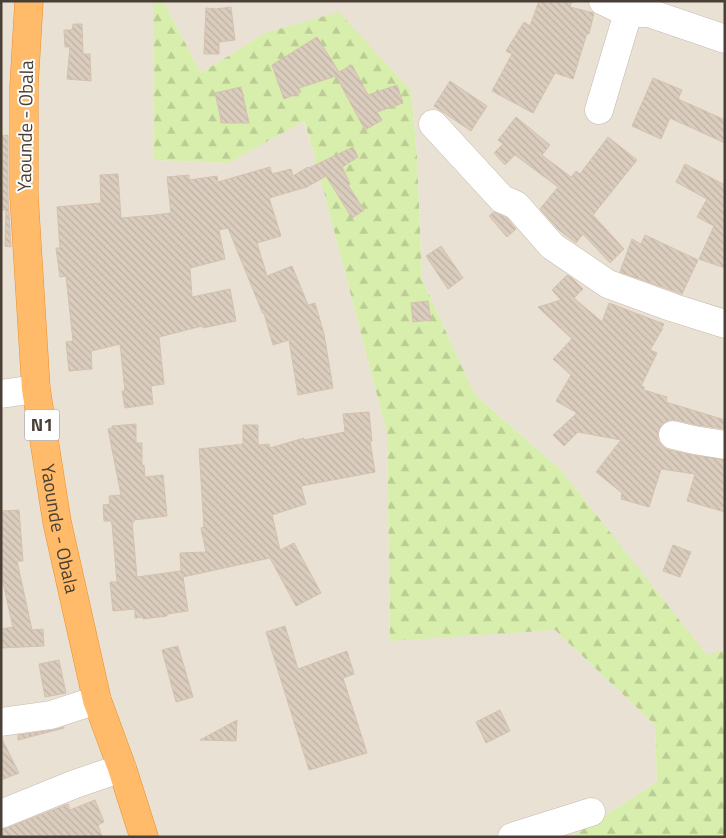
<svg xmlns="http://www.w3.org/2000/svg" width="726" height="838" font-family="'Titillium Web',sans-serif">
<defs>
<pattern id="forest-firs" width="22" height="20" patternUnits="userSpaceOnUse" patternTransform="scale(1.25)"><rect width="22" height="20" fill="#d8eeac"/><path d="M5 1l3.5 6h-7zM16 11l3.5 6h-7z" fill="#bbcd95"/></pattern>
<pattern id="building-back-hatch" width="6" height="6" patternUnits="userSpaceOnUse" patternTransform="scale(1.25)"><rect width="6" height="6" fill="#dbcdbe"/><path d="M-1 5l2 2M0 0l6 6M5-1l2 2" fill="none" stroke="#bdb1a4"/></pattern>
</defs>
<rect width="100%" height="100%" fill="#f5efe7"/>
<g fill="#eae1d5">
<polygon points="1,1 153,1 154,160 228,163 303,120 313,150 387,433 390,640 555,630 655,725 657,782 575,835 569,837 1,837"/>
<polygon points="163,1 725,1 725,650 707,656 561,470 475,395 422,279 417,156 411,91 265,33 201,73"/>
</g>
<polygon fill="url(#forest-firs)" points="153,1 163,1 201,73 265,33 339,12 411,91 417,156 422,279 475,395 561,470 707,655 725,650 725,837 569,837 575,835 657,782 655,725 555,630 390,641 387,433 313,150 304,121 228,163 154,160"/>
<g fill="url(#building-back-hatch)" stroke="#d4c1ae">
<polygon points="539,1 572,1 570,7 594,13 589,34 587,33 573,79 555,73 533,113 492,91 512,54 506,51 524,22 530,26"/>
<polygon points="231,7 235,40 219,42 219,54 204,54 206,8 216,9"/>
<polygon points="73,24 82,24 83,54 90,54 91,81 67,79 70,47 65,47 64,30 72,30"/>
<polygon points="317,37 339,72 352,65 368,95 397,85 403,103 377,112 382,120 365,130 336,76 299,88 301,92 284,99 272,65"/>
<polygon points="653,78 682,90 678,99 725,120 725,143 670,118 661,139 632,126"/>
<polygon points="450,81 487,106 471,131 434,106"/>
<polygon points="241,87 249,123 221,123 220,115 215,93"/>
<polygon points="516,117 550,145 542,155 571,177 576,171 580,174 608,137 637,160 593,215 624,249 610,263 583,234 576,243 559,230 540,209 558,187 515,155 505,165 494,153 503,144 498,140"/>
<polygon points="8,135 8,197 11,247 5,246 6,210 1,210 2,136"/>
<polygon points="353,147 358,157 342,167 350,184 348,185 364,210 352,218 326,176 307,187 269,198 281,236 257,243 267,276 292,266 308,305 315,303 324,334 333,388 298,395 289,340 273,345 264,313 263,314 228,228 219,230 225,259 190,268 192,297 230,289 236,321 203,328 202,326 159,337 164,384 151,386 153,404 125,408 122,391 125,391 120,344 91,351 92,369 69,371 66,342 73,341 66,276 60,277 56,248 60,248 57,207 101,203 100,175 118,174 121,218 155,215 171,213 167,177 189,175 189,180 217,176 218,182 270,167 272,174 291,169 293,176 308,167 309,168"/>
<polygon points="685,164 725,185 725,268 699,259 714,226 697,217 707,199 676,182"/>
<polygon points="494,212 507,218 516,229 507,237 489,216"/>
<polygon points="645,235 698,260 682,294 620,272 632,239 641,244"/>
<polygon points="441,246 463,278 448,289 426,256"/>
<polygon points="567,275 573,279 583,289 574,298 602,322 609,303 664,324 662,327 663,328 650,350 657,353 641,386 644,387 644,390 667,397 666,402 725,420 725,429 697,425 677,420 669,420 662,424 658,431 658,440 663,447 669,450 692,455 725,460 725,512 687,501 695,474 661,469 649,507 621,499 622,493 596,472 621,440 578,432 564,446 553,435 577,413 556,401 571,375 553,359 572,339 538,307 561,300 552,290"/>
<polygon points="428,301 431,320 413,322 411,303"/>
<polygon points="369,412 372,441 370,441 375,472 301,486 306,504 272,515 280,550 294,543 321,593 296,606 270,558 183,577 188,611 167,614 167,616 143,619 143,617 135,618 135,609 113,611 110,582 117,582 112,524 111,521 104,521 103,505 110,504 109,496 121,495 108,429 112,428 112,426 136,424 136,443 142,443 142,466 144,465 145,477 163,475 167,516 134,520 134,522 132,522 137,577 181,571 180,553 206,552 201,528 204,527 199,449 243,444 243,425 258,425 258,445 269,444 270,448 304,438 304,440 345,432 343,414"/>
<polygon points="19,510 23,561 17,561 32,630 43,629 44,646 1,648 1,629 13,627 1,574 1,511"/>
<polygon points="673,545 691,552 680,577 663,571"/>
<polygon points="285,626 298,669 347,651 354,674 343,678 367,753 309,770 266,632"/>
<polygon points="178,646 193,697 176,702 162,650"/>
<polygon points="59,660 66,693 45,697 39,664"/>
<polygon points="500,710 510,731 486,743 476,722"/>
<polygon points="237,720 236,741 200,740"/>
<polygon points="64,727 64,728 18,740 18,735 53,730"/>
<polygon points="1,737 19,773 1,780"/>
<polygon points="95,800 104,822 98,825 102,837 1,837 1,829 7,828 68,804 70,810"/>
</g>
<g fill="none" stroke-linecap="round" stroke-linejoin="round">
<defs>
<g id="minor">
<polyline points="603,1 628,13 649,13 725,39"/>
<polyline points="599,110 628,13"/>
<polyline points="433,124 502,199 516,205 552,246 608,284 674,308 725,324"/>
<polyline points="1,394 36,389"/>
<polyline points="673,435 694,440 725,445"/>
<polyline points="1,722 51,715 97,700"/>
<polyline points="1,814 75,784 122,768"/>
<polyline points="512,837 591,812"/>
</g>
<g id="highway">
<path id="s1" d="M29,1L24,86V196L36,389L57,522L97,700L122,768L144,837"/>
</g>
</defs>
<use href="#minor" stroke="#c5b9ac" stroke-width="29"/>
<use href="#highway" stroke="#ed8e29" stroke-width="29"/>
<use href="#minor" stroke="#fff" stroke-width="28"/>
<use href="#highway" stroke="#ffbb69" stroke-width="28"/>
</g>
<g text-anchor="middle" stroke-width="4" stroke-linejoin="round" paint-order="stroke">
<rect fill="#fff" stroke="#807972" stroke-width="1" x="24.5" y="409.5" width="35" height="31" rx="4"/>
<g font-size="18" font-weight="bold" fill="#493f35">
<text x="42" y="431">N1</text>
</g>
<g font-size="19" fill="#493f35" stroke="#fff">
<text transform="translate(25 126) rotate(-89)" y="7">Yaounde - Obala</text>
<text dy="7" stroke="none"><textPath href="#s1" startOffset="530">Yaounde - Obala</textPath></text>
</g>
</g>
<rect width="726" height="838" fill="none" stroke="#493f35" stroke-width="5"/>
</svg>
